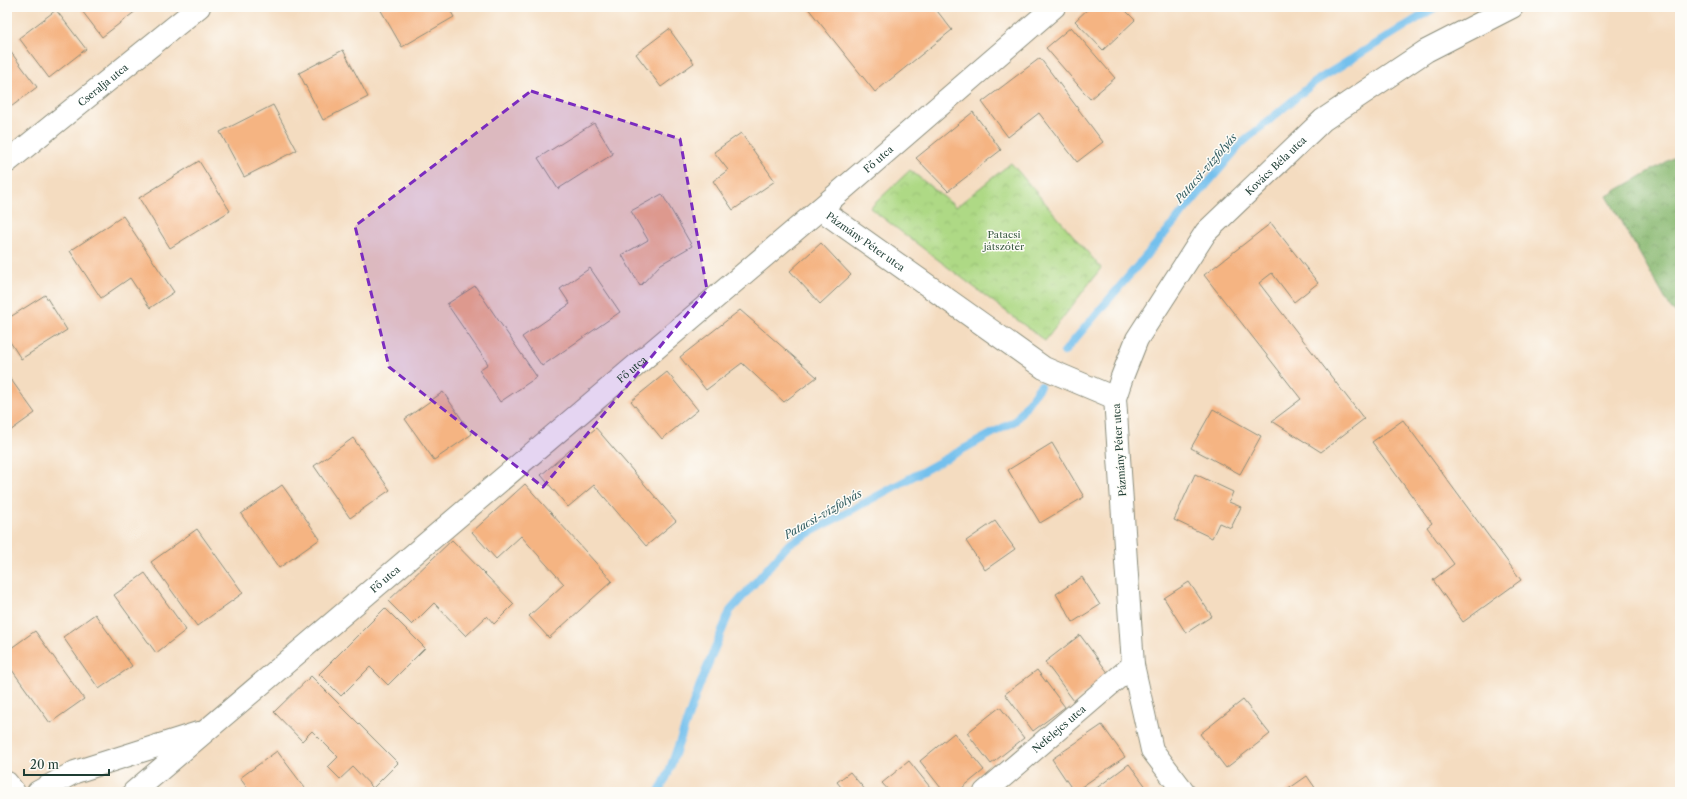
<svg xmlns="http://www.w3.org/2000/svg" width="1687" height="799" font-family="'Libre Caslon Text',serif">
<defs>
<pattern id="forest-crowns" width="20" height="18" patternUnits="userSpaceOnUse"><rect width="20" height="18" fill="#8ab972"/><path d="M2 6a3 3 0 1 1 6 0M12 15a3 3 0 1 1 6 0" fill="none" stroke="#70985e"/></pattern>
<pattern id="park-crowns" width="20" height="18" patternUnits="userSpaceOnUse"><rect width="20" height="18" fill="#aed985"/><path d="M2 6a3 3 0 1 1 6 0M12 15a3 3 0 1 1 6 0" fill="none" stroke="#95bb73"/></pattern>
</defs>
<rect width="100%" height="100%" fill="#fdfcf7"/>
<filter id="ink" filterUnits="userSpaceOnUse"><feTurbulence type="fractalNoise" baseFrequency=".025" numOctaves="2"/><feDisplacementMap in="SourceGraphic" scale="8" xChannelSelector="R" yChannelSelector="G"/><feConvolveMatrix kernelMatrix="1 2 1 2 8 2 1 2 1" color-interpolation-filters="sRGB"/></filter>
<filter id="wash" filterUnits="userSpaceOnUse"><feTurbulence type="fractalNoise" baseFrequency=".012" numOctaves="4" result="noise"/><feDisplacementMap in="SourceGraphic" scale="16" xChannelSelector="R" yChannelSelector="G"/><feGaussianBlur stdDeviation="0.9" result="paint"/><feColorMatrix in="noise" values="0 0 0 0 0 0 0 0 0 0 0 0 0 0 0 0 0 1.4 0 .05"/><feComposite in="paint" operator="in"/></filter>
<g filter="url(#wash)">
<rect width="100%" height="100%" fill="#f4dcc0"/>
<polygon fill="url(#forest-crowns)" stroke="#547b53" points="1680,154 1680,317 1671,309 1607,196"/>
<polygon fill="url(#park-crowns)" stroke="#668b5c" points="1011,163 1101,268 1045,341 870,208 910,170 956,207"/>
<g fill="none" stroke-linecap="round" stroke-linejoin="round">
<g stroke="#73c0ed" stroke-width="8">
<polyline points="1064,352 1242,143 1316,81 1436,7"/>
<polyline points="659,792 668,774 699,687 730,611 789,544 1015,421 1040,386"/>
</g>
</g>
<g id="blocks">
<g fill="#f5b482">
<polygon points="79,7 141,7 102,37"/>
<polygon points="379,7 448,7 454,17 402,47"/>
<polygon points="807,7 934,7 952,30 875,92"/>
<polygon points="1090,7 1122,7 1135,20 1103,50 1075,21"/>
<polygon points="56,10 86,49 49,78 19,38"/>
<polygon points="1071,27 1115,78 1090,99 1046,48"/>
<polygon points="669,29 694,63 661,87 636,54"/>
<polygon points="7,47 37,87 7,110"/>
<polygon points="343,50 368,97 323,120 299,73"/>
<polygon points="1040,58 1103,142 1077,162 1039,113 1008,137 982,102"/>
<polygon points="273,105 297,150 244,177 220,132"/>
<polygon points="973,112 1001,150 948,191 916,158"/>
<polygon points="594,123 613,154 558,189 538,158"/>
<polygon points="741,133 775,181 733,210 713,181 728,170 714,152"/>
<polygon points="199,161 230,211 170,248 139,198"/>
<polygon points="662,194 692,246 661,264 640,286 622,255 648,240 631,211"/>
<polygon points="123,216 174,292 150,308 130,278 101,298 70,251"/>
<polygon points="1271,223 1318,283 1294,302 1272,273 1259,283 1364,419 1321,452 1272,421 1301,399 1204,275"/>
<polygon points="821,243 851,275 820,304 790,271"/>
<polygon points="590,268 620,312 542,366 522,337 570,304 560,289"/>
<polygon points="475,286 537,377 500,402 479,370 488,364 447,304"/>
<polygon points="45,295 67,330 21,359 7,337 7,319"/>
<polygon points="740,310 817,377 784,402 742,363 706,390 680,357"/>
<polygon points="667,372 698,410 662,439 631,401"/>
<polygon points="7,374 35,413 10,431 7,427"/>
<polygon points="443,392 472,434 434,460 405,419"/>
<polygon points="1213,409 1261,436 1240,474 1191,448"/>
<polygon points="1403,420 1521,580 1463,622 1433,580 1454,564 1427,527 1432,523 1372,442"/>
<polygon points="596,428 676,521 646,546 594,485 568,507 541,475"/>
<polygon points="353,438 390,490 350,518 314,466"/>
<polygon points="1052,443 1084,497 1040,523 1008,470"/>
<polygon points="1195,474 1233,492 1229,502 1241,507 1231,528 1219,523 1212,538 1174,520"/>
<polygon points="525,484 612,581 549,638 529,616 564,584 521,536 496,559 472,532"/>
<polygon points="282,485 320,539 279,568 241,514"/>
<polygon points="995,521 1015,549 985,570 966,541"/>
<polygon points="197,529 243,593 197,626 151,562"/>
<polygon points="452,540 514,604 494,624 487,616 466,636 434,603 412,625 388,601"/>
<polygon points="145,573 186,630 156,653 114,595"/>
<polygon points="1082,577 1100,605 1073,622 1056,594"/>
<polygon points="1189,582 1212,616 1186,633 1164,598"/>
<polygon points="385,608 425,648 388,685 370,667 341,696 319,674"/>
<polygon points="95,614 132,666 99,689 63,637"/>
<polygon points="35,631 84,699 50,723 7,663 7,651"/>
<polygon points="1080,635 1109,674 1074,701 1045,662"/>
<polygon points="1037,670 1065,707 1033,731 1005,694"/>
<polygon points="311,676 398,763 373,788 353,767 340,779 328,767 338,757 312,731 302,741 274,712"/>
<polygon points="1243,700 1270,734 1226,768 1200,734"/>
<polygon points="1000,707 1024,738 991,764 967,733"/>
<polygon points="1102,725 1125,757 1074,792 1052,759"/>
<polygon points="954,733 984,770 957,792 944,792 920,761"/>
<polygon points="277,751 308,792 250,792 240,778"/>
<polygon points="909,761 934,792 890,792 882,783"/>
<polygon points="1129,764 1150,792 1096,792 1094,790"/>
<polygon points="850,772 867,792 845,792 837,782"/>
<polygon points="1307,776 1318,792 1284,792"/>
</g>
</g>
</g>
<g filter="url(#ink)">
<use href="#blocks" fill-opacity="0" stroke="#8a8c7a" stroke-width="1"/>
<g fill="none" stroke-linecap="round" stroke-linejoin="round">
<defs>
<g id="minor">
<path id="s1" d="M7,162L199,7"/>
<path id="s2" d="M820,209L1044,368L1115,398"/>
<polyline points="7,783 14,792"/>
<polyline points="38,792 75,772 198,733"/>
<path id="s3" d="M134,792L820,209L1054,7"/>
<path id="s4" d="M985,792L1133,665"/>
<path id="s5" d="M1184,792L1152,750L1133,665L1115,398L1122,377L1137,339L1206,232L1323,120L1426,51L1512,7"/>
</g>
</defs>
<use href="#minor" stroke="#8a8c7a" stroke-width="24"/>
<use href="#minor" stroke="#fff" stroke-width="22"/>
</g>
</g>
<path fill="#7b2cbf" fill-opacity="0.2" stroke="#7b2cbf" stroke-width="3" stroke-dasharray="8 5" stroke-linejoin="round" d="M531,91L680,139L707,290L543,487L389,367L355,226Z"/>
<g text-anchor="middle" stroke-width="3" stroke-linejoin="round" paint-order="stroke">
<g font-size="10" fill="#1f3d34" stroke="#fdfcf7">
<text dy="4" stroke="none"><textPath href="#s1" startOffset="123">Cseralja utca</textPath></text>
<text dy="4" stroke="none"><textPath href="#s3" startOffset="977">Fő utca</textPath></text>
<text dy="4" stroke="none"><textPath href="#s5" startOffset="694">Kovács Béla utca</textPath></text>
<text dy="4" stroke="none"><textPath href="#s2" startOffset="56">Pázmány Péter utca</textPath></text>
<text dy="4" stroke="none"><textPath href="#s3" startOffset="653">Fő utca</textPath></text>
<text transform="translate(1119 450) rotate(-94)" y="4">Pázmány Péter utca</text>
<text dy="4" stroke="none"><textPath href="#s3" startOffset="329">Fő utca</textPath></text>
<text dy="4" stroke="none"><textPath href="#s4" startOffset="97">Nefelejcs utca</textPath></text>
</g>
<g font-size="10" fill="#3c5c44" stroke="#fdfcf7">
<text x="1004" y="238">Patacsi<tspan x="1004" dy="12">játszótér</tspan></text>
</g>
<g font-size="11" font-style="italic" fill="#345e62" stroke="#fdfcf7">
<text transform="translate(1206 168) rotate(-49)" y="4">Patacsi-vízfolyás</text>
<text transform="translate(823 514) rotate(-30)" y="4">Patacsi-vízfolyás</text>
</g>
</g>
<rect width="1687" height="799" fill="none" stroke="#fdfcf7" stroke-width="24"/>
<path d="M24 769v6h85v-6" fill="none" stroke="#1f3d34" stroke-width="2"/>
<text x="30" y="769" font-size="12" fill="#1f3d34" stroke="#fdfcf7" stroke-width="3" paint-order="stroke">20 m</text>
</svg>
